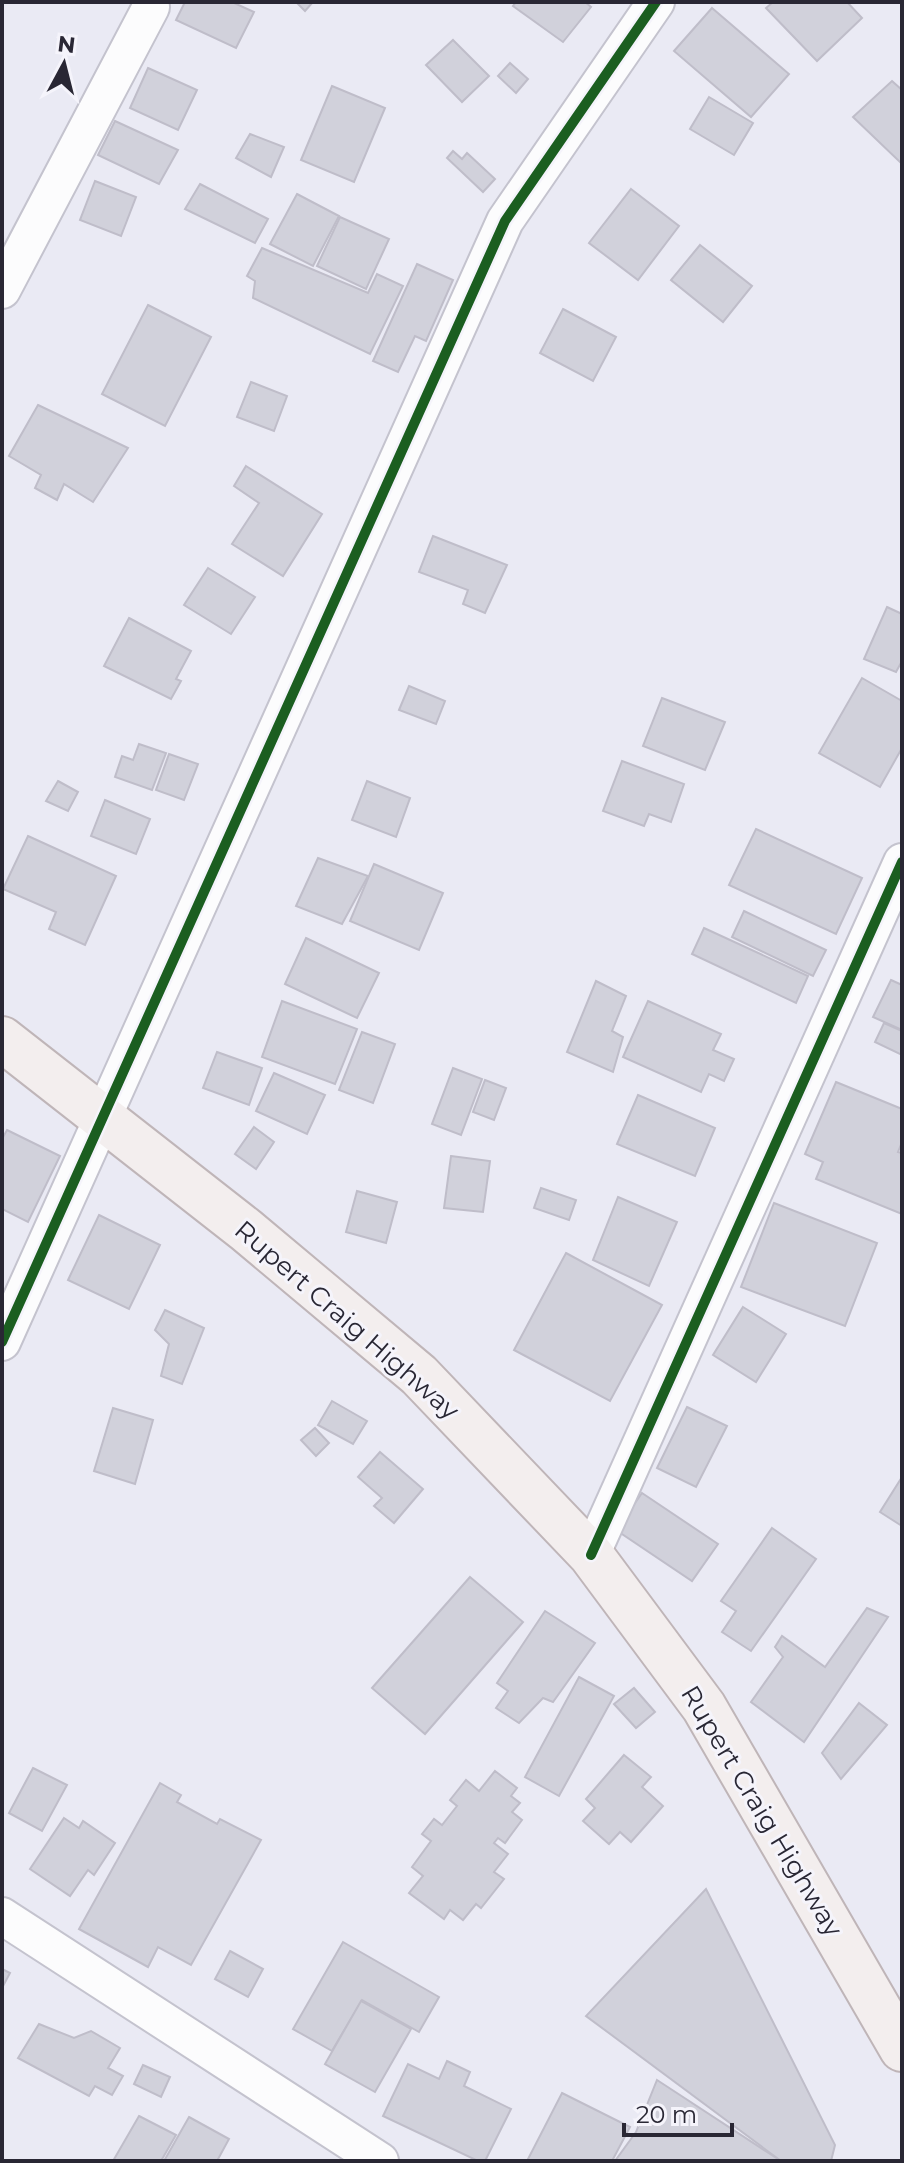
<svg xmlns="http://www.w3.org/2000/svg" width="904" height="2163" font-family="Montserrat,sans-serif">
<rect width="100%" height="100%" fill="#eaeaf4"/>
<g fill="#d1d1db" stroke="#bfbdc9" stroke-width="2">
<polygon points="185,2 232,2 254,12 236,48 176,20"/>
<polygon points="296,2 313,2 305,11"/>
<polygon points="516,2 585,2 591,7 563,42 513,6"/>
<polygon points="773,2 847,2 862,18 817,61 766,8"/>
<polygon points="712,8 789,74 751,117 674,51"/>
<polygon points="453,40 489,76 462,102 426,65"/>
<polygon points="510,63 528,79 516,93 498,76"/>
<polygon points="148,68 197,90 178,130 130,108"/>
<polygon points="892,81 902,90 902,164 853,117"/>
<polygon points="332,86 385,108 354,182 301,160"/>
<polygon points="709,97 753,123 734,155 690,129"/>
<polygon points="115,121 178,150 159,184 98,155"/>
<polygon points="250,134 284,147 271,177 236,158"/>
<polygon points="453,151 462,159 467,153 495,179 483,192 447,158"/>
<polygon points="95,181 136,197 121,236 80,220"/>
<polygon points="200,184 268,219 255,243 185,209"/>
<polygon points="631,189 679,226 638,280 589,243"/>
<polygon points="297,194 339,216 313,266 270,244"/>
<polygon points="340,217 389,239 366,289 317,266"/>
<polygon points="700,245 752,286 723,322 671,280"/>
<polygon points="262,248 368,293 377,274 403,286 370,354 253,298 255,281 247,276"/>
<polygon points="417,264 453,280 426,341 415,336 398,372 373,361"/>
<polygon points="148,305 211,337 165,426 102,394"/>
<polygon points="563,309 616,337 593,381 540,353"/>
<polygon points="251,382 287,396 274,431 237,417"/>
<polygon points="38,405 128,448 93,502 64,484 57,500 35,488 41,475 9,456"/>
<polygon points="246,466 322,514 283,576 232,544 259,503 234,486"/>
<polygon points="433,536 507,565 485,613 463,604 468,590 419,572"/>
<polygon points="208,568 255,597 231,634 184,605"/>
<polygon points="887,607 902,614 902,661 896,672 864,659"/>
<polygon points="129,618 191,651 176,679 181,681 171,699 104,666"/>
<polygon points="862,678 902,701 902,748 880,787 819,753"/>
<polygon points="409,686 445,701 436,724 399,710"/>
<polygon points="662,698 725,722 705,770 643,746"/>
<polygon points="139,744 166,753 152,790 115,777 122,756 133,760"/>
<polygon points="169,754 198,764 184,800 156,790"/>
<polygon points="622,761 684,784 671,822 649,814 644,826 603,811"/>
<polygon points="58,781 78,792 68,811 46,801"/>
<polygon points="367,781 410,798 396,837 352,820"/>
<polygon points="105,800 150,819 136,854 91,836"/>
<polygon points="756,829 862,878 836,934 729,885"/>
<polygon points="28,836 116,876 85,945 49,929 56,912 3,889"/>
<polygon points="318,858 368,876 342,924 296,906"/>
<polygon points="374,864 443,893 419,950 350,921"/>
<polygon points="744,911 826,950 813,976 732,937"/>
<polygon points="704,928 808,976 796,1003 692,954"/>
<polygon points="306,938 379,973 357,1018 285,984"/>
<polygon points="891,980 902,985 902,1030 873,1017"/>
<polygon points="596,981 626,996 612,1031 623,1037 613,1072 567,1052"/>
<polygon points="282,1001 357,1029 335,1084 262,1057"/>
<polygon points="648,1001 721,1034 713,1050 734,1059 724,1081 709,1074 701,1092 623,1057"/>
<polygon points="884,1023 902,1031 902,1055 875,1042"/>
<polygon points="362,1032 395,1044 373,1103 339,1090"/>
<polygon points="217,1052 262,1068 249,1105 203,1088"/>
<polygon points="453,1068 482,1079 461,1135 432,1124"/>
<polygon points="274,1073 325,1095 307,1134 256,1111"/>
<polygon points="485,1080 506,1088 494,1120 473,1112"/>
<polygon points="836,1082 902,1109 902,1142 898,1152 902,1153 902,1214 816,1179 823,1162 805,1154"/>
<polygon points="638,1095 715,1128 695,1176 617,1144"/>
<polygon points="254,1127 274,1142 256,1169 235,1154"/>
<polygon points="7,1130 60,1156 28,1222 2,1209 2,1139"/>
<polygon points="451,1156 490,1161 483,1212 444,1208"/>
<polygon points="541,1188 576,1200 569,1220 534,1208"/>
<polygon points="357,1191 397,1202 386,1243 346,1232"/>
<polygon points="618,1197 677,1222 649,1286 593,1260"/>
<polygon points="774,1203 877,1243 845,1326 741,1287"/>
<polygon points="99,1215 160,1245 129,1309 68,1280"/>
<polygon points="566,1253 662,1305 610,1401 514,1350"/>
<polygon points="743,1307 786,1334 756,1382 713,1355"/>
<polygon points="165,1310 204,1328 182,1384 161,1376 169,1344 155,1330"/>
<polygon points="332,1401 367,1421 353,1444 318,1425"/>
<polygon points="687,1407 727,1426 696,1487 657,1468"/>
<polygon points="113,1408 153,1420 135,1484 94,1471"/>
<polygon points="315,1428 329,1443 316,1456 301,1440"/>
<polygon points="380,1452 423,1489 394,1523 374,1506 382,1498 358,1477"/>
<polygon points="902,1477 902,1526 880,1512"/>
<polygon points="642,1493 718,1544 692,1581 616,1530"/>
<polygon points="772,1528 816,1559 751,1651 722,1632 736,1611 721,1601"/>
<polygon points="470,1577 523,1622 425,1734 372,1688"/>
<polygon points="867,1608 888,1617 804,1742 751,1702 783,1657 775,1647 782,1636 825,1667"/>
<polygon points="545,1611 595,1643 553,1702 543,1698 519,1723 496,1708 508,1691 497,1683"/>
<polygon points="579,1677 614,1696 559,1796 525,1777"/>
<polygon points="634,1688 655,1712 636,1728 614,1704"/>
<polygon points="859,1703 887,1725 841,1779 822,1753"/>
<polygon points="624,1755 651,1777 642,1787 663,1806 631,1842 620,1832 609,1844 583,1821 595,1808 586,1799"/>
<polygon points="33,1768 67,1785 42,1831 9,1813"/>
<polygon points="495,1771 517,1788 511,1796 520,1803 512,1812 522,1820 505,1843 498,1838 494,1843 508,1854 494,1872 504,1879 481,1908 476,1904 463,1920 450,1910 444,1919 409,1893 423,1876 412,1867 431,1841 422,1834 434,1819 442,1825 457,1806 450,1800 466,1780 479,1791"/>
<polygon points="160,1783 181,1795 177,1802 217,1824 220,1819 261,1840 191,1965 158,1947 148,1967 79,1929"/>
<polygon points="64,1818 79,1828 83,1821 115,1843 94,1875 88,1870 70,1896 30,1869"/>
<polygon points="706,1889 835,2145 831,2161 781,2161 586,2016"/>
<polygon points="343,1942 439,1997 419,2032 362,2000 332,2051 293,2029"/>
<polygon points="230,1951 263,1969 248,1997 215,1979"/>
<polygon points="2,1969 10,1973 2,1988"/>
<polygon points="361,2001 411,2029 375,2092 325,2064"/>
<polygon points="39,2024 74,2038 91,2031 120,2048 108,2068 123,2076 112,2095 95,2086 89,2096 18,2058"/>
<polygon points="447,2061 470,2072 464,2086 511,2109 485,2161 478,2161 383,2116 408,2064 439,2079"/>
<polygon points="143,2065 170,2077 161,2097 134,2084"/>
<polygon points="657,2080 767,2152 781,2161 615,2161 636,2132"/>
<polygon points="562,2093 630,2127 612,2161 527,2161"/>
<polygon points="139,2116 176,2135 161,2161 113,2161"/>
<polygon points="189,2117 229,2139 217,2161 164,2161"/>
</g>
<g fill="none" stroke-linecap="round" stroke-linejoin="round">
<defs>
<g id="minor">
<polyline points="2,290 151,7 150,2"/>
<polyline points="2,1342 505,221 656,2"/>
<polyline points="591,1555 902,862"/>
<polyline points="2,1916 380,2161"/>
</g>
<polyline id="major" points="2,1039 246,1230 419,1375 591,1555 704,1707 902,2049"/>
</defs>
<use href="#minor" stroke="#c4c3ce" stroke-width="40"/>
<use href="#major" stroke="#bfb5b8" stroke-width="48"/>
<use href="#minor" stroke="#fcfcfd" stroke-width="36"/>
<use href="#major" stroke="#f3eeee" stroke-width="44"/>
<defs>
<g id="cycleway">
<polyline points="2,1342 505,221 656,2"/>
<polyline points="591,1555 902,862"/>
</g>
</defs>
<use href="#cycleway" stroke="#f5f4fb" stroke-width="15"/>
<use href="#cycleway" stroke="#1b5e20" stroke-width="10"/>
</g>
<g text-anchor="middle" stroke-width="6" stroke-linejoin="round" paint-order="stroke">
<g font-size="26" fill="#292734" stroke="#f5f4fb">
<text transform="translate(347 1320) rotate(41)" y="9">Rupert Craig Highway</text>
<text transform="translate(762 1811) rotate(59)" y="9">Rupert Craig Highway</text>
</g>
</g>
<rect width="904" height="2163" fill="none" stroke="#292734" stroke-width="8"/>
<g transform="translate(64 64) rotate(7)" stroke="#f5f4fb" stroke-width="6" paint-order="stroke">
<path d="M0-6L14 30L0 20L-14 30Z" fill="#292734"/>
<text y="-12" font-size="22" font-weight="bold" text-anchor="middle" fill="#292734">N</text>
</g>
<path d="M624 2123v12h108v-12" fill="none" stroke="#292734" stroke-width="4"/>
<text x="636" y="2123" font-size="24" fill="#292734" stroke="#f5f4fb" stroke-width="6" paint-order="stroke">20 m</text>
</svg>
